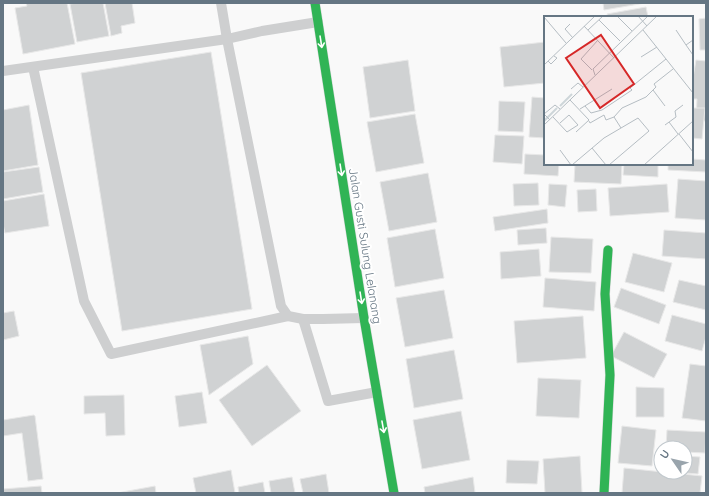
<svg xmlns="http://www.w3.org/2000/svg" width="709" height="496" font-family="Quicksand,sans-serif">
<rect width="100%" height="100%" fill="#f9f9f9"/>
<g fill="#d0d2d3" stroke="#e8e8e8">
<polygon points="26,3 67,3 75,44 23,54 15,8 27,6"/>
<polygon points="77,3 103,3 109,36 77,42 70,4"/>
<polygon points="105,3 132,3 135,23 121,26 122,33 111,36"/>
<polygon points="603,3 645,3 604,10"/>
<polygon points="646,7 648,17 608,17 607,14"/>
<polygon points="706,18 706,50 700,50 699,19"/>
<polygon points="545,42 545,83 504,87 500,47"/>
<polygon points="211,52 252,309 122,331 81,73"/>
<polygon points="408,60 415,111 370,118 363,67"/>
<polygon points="696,60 706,61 706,121 696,120 697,99 692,99 692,84"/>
<polygon points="532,97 545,98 545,138 529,137"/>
<polygon points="499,101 525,102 523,132 498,131"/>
<polygon points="29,105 38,165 3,171 3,110"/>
<polygon points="692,108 705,108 702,139 692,138"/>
<polygon points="415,114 424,163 376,172 367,122"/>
<polygon points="495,135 524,136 522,164 493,162"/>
<polygon points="525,154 545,155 545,164 559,164 558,176 524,174"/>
<polygon points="692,159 706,160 706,172 668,170 668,164 692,164"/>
<polygon points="575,164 622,164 621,184 574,182"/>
<polygon points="624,164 658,164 658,177 623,175"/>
<polygon points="39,167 43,192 3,199 3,172"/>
<polygon points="428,173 437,222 389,231 380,182"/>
<polygon points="678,179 706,181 706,220 675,218"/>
<polygon points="538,183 539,205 514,206 513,184"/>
<polygon points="549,184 567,185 565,207 548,205"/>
<polygon points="667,184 669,212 610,216 608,188"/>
<polygon points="596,189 597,211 578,212 577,190"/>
<polygon points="44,194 49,226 5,233 3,224 3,201"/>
<polygon points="547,209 548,223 495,231 493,217"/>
<polygon points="546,228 547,243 518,245 517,230"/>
<polygon points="435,229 444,278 395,287 387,238"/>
<polygon points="664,230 706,233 706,259 662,256"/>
<polygon points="551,237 593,239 591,273 549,272"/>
<polygon points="539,249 541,276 501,279 500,252"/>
<polygon points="633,253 672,263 664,292 625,282"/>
<polygon points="545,278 596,282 594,311 543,307"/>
<polygon points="679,280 706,286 706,310 673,302"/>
<polygon points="621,288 666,305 659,324 614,307"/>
<polygon points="444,290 453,338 405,347 396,298"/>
<polygon points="14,311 19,336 3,340 3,313"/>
<polygon points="672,315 706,324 706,337 702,351 665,341"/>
<polygon points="583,316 586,358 517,363 514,321"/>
<polygon points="624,332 667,354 654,378 611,356"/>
<polygon points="248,336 253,364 209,395 200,345"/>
<polygon points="454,350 463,399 414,408 406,359"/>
<polygon points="690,364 706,366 706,421 682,418"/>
<polygon points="267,365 301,411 252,446 219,400"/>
<polygon points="538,378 581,380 579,418 536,416"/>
<polygon points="636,387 664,388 664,417 636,417"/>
<polygon points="202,392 207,423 179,427 175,396"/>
<polygon points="124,395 125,435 106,436 105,413 84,414 84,396"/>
<polygon points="461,411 470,460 422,469 413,420"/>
<polygon points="34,415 35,416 43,479 28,481 22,433 3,436 3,420"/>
<polygon points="622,426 656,430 652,466 618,463"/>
<polygon points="667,430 706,432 705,453 685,452 685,448 666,448"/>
<polygon points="658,454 661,454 661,471 657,471"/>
<polygon points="580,456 582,493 545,493 543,459"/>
<polygon points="685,456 700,457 698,474 673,472 685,472"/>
<polygon points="507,460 539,461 537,484 506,483"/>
<polygon points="624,468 702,476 700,493 622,493"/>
<polygon points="231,470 235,493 196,493 193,478"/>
<polygon points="326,474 329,493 303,493 300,479"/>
<polygon points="292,477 295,493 271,493 269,481"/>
<polygon points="473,477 475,493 425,493 424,487"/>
<polygon points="263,482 265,493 239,493 238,487"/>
<polygon points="41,486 42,493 3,493 3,489"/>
<polygon points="155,486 156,493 117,493"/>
</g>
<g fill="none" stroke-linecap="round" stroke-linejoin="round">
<defs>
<g id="fast">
<polyline points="315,3 364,318 394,493"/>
<polyline points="604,493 610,375 605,294 608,250"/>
</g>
</defs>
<use href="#fast" stroke="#d5d6d7" stroke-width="10"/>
<g stroke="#cecfd0" stroke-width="10">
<polyline points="221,3 227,39 281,306 288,316 303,319 323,319 364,318"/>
<polyline points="33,67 84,301 111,354 288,316"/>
<polyline points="3,71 227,39 262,31 318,22"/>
<polyline points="303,319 328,401 377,392"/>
</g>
<use href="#fast" stroke="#30b455" stroke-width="9"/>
</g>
<defs><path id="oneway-shaft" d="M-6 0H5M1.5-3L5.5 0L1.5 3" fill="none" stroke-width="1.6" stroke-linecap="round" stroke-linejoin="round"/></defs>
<g stroke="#fff">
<use href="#oneway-shaft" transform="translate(321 42) rotate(81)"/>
<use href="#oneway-shaft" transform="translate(341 170) rotate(81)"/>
<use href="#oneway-shaft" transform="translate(361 298) rotate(81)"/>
<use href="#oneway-shaft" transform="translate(383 427) rotate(80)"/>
</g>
<g text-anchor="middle" stroke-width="4" stroke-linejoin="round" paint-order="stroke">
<g font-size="12" fill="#657683" stroke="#fff">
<text transform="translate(365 246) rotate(81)" y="4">Jalan Gusti Sulung Lelanang</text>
</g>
</g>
<g transform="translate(544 16)">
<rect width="149" height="149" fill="#f9f9f9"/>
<path fill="none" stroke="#ced6d9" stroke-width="2" d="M16,90L28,78M0,105L13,92"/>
<path fill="none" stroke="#b5bdc3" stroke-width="1" d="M73,0L88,15M94,0L103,10M0,1L22,27M55,4L76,25M26,8L21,13L29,22M40,10L70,42M44,14L59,0M99,14L149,77M132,14L142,29M149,24L142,29L149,39M97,41L113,31M4,45L7,48L13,42L10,40M0,49L51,0M48,54L37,43L54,24M51,59L49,53L104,0M27,73L34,67L39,71M109,74L121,90M26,84L45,104L32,116M41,90L47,97L58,94L88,74L86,72L122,43M36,93L68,73M9,101L23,116L34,109L25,99L16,107M6,104L0,98L11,89L16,93M45,105L46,107L60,99L62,104L70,101M125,106L134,118M0,109L113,0M121,109L132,101L131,95L139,89M77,112L70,101L78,92L102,81L112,71L110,68L129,53M135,118L149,136M48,132L62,149M16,134L27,149M28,149L60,122L94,102L105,115L65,149M100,149L149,105"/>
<path fill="#d62828" fill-opacity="0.15" stroke="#d62828" stroke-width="2" d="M57,19L90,68L56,92L22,42Z"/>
<rect width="149" height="149" fill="none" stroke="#657683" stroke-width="2"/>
</g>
<rect width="709" height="496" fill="none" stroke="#657683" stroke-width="8"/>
<g transform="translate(673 460) rotate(304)"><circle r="19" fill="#ffffff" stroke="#c1c8cd"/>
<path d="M0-3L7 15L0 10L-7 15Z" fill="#99a4ac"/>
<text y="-6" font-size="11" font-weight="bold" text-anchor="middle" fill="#657683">U</text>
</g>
</svg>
